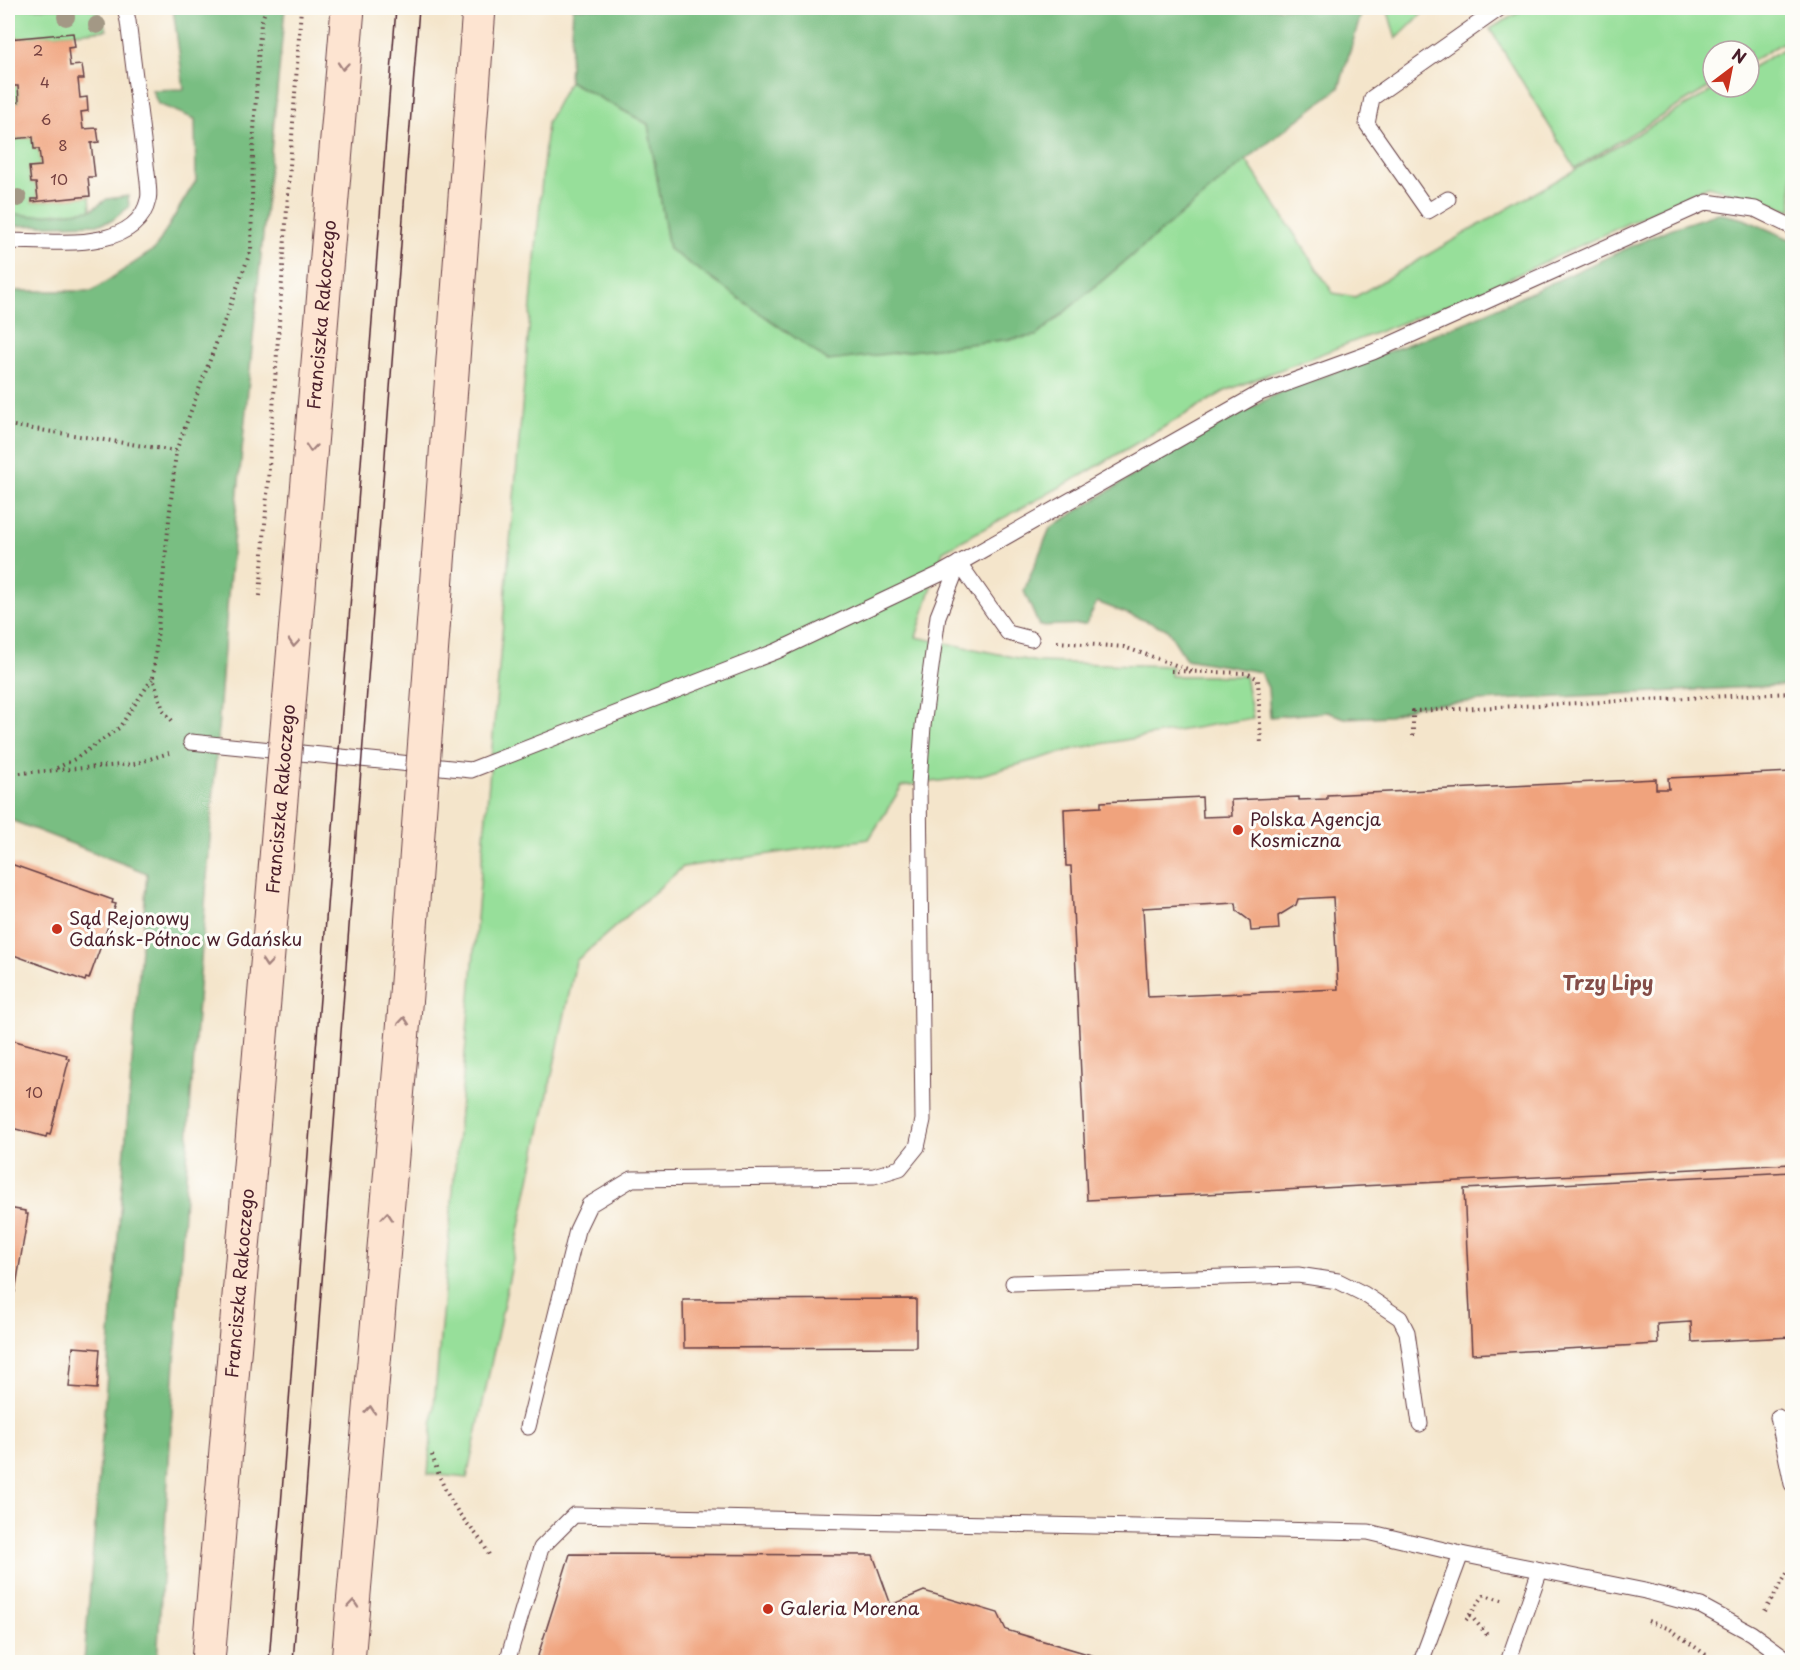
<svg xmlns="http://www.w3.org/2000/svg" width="1800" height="1670" font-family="'Playpen Sans',sans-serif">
<rect width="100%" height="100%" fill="#fdfcf7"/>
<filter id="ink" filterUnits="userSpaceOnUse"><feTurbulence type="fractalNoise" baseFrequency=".0167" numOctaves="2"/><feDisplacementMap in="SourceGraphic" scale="12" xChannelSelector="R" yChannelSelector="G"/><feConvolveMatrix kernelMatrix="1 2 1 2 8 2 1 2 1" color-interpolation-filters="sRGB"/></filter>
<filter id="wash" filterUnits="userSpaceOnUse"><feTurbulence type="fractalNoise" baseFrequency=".008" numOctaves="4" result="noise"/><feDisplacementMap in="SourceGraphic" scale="24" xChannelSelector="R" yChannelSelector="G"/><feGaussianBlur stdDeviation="1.35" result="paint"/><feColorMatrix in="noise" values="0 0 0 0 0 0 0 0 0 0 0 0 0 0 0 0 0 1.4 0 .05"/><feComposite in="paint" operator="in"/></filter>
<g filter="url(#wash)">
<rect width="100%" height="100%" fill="#f4e5cb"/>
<g fill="#97df9a" stroke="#707f62" stroke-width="1.5">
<polygon points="32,8 89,8 98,12 107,30 8,39 8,10"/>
<polygon points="1387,8 1428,8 1396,39"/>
<polygon points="1526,8 1792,8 1792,37 1749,63 1749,51 1713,51 1713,85 1575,168 1490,29"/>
<polygon points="1792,44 1792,210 1708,186 1474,295 1225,391 1084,474 943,551 916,637 1037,662 1171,666 1171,676 1245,676 1253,718 1078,748 977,776 902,786 869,839 683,867 576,961 467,1478 428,1474 547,123 569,81 648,124 669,249 1036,336 1246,160 1333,293 1355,297 1718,87 1749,87 1749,69"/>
<polygon points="8,74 11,74 13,86 18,86 19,102 9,104 13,139 33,137 34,149 39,149 41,166 29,168 31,183 36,183 38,199 32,199 32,202 90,196 91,210 32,216 8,213"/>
</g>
<g fill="#79be82" stroke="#626e56" stroke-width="1.5">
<polygon points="173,8 285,8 228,595 191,1095 157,1662 84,1662 147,873 8,819 8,291 92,291 155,249 190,190 196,181 195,119 158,104 152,90 184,89"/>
<polygon points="573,8 1363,8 1339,88 1246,160 1036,336 828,361 669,249 648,124 569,81"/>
<polygon points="128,196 129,207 111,221 99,224 8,226 8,213 32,216 91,210 107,199"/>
<polygon points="1718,213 1744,219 1792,240 1792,685 1481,701 1416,706 1390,716 1345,718 1327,712 1270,717 1268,688 1260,672 1186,659 1167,629 1097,602 1086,624 1039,626 1024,591 1050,528 1169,453 1276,394 1464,323 1667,230"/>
</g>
<g id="blocks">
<g fill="#f0a37d" fill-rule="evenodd">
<polygon points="73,33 75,47 68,48 70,66 82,65 84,79 78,79 80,98 87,97 88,111 81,112 83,129 97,128 99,142 91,143 95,177 88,177 90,196 32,202 32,199 38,199 36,183 31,183 29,167 41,166 39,149 34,149 33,137 13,139 9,104 19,102 18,86 13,86 11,74 8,74 8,71 11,71 8,55 8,39"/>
<path d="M1792,772V1164L1087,1200L1071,866H1066L1064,809L1101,807V802L1202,797L1203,817L1232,816L1231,800L1299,797V800L1327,799V795L1656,779V789H1669L1668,778ZM1333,897L1338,989L1148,997L1143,908L1236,903L1237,911L1250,921L1251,931L1279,929L1278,916L1296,905L1298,899Z"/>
<polygon points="8,863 113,900 112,903 116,904 89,979 86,978 85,981 8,953"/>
<polygon points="8,1039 67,1055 66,1058 69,1059 50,1135 47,1134 46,1137 8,1127"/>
<polygon points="1792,1172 1792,1337 1692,1342 1691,1322 1657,1324 1658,1344 1472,1354 1464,1189"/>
<polygon points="8,1208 25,1211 25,1214 28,1214 15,1292 12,1291 11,1295 8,1294"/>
<polygon points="916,1299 916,1347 684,1348 683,1300"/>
<polygon points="73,1347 100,1349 97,1389 69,1387"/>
<polygon points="570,1554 873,1555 891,1605 924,1591 998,1613 1006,1630 1115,1662 536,1662"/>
</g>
</g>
</g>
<g filter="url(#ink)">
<use href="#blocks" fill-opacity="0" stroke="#643d43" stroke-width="1.5"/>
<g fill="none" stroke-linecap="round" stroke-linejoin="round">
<defs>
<g id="lane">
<polyline points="1448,199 1428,211 1367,124 1372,98 1500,8"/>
<path d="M8,241C49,241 136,254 148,200C150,194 148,187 148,181L128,21L125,8"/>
<polyline points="191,742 471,770 777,651 940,574 1260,393 1373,352 1707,202 1755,209 1792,227"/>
<polyline points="1013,1283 1298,1275 1338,1281 1364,1294 1400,1318 1407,1332 1420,1424"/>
<polyline points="1778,1417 1792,1484"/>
<polyline points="528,1427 577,1230 589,1205 632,1179 874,1176 900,1168 917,1147 923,1120 919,784 923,726 938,616 959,563 1008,633 1031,639"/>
<polyline points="507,1662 541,1548 574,1515 1368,1532 1461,1554"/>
<polyline points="1421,1662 1461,1554 1645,1591 1701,1606 1751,1633 1791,1662"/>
<polyline points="1508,1662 1540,1570"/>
</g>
</defs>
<use href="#lane" stroke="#643d43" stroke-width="17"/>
<g stroke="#643d43" stroke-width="4" stroke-dasharray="1.5 4.5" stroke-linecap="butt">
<polyline points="8,425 176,451 153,678 163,710 174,723"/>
<polyline points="176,451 251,250 253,150 258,60 261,23 266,8"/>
<polyline points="1057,642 1124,647 1196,672"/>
<polyline points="1171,671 1247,673 1258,679 1261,745"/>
<polyline points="1413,736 1413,711 1792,693"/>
<polyline points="57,768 75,759 119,728 152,679"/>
<polyline points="8,774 134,764 169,753"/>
<path d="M432,1455C439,1477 447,1497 461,1516C471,1529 482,1539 489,1555"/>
<polyline points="1765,1611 1792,1565"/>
<polyline points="1470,1615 1489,1637"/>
<polyline points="1466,1620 1484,1595 1502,1600"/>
<polyline points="1648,1621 1670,1629 1716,1662"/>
</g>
<use href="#lane" stroke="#fff" stroke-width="15"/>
<g stroke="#4a1f2b" stroke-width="1.5">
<polyline points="269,1662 396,8"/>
<polyline points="293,1662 419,8"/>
</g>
<defs>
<g id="secondary-bridge">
<path id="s1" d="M208,1662L348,8"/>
<polyline points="348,1662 406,995 479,8"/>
</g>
</defs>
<use href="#secondary-bridge" stroke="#643d43" stroke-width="35" stroke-linecap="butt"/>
<polyline stroke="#643d43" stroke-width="4" stroke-dasharray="1.5 4.5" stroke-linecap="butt" points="260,596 301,8"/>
<use href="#secondary-bridge" stroke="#fde4d1" stroke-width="33"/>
</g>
<g fill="#a39885">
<circle cx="66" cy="17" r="9"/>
<circle cx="97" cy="25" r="9"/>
<circle cx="18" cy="198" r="9"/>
</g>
<defs><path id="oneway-chevron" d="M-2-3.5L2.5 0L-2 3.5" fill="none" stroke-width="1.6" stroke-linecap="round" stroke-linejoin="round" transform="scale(1.5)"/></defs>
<g stroke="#a4827e">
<use href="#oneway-chevron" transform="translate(343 66) rotate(95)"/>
<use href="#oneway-chevron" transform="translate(311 448) rotate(95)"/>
<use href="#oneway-chevron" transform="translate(294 643) rotate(95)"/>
<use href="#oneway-chevron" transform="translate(267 963) rotate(95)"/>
<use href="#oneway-chevron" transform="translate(404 1021) rotate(-85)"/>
<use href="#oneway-chevron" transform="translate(387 1216) rotate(-85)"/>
<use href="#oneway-chevron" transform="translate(370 1410) rotate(-85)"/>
<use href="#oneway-chevron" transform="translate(353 1604) rotate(-85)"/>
</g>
</g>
<g fill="#c8321e" stroke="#fdfcf7" stroke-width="2">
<circle cx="1238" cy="830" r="6"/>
<circle cx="57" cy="929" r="6"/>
<circle cx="768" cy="1609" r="6"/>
</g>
<g text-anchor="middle" stroke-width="6" stroke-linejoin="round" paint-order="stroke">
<g font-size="15" fill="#744040">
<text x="38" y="56">2</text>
<text x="45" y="88">4</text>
<text x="46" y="125">6</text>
<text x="63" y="151">8</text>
<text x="59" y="185">10</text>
<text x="34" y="1098">10</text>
</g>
<g font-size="18" fill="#4a1f2b" stroke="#fdfcf7">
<text dy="6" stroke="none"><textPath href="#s1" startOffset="1352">Franciszka Rakoczego</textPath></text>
<text dy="6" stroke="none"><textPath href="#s1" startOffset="866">Franciszka Rakoczego</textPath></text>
<text dy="6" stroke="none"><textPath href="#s1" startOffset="380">Franciszka Rakoczego</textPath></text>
</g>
<g font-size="18" fill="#4a1f2b" stroke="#fdfcf7" text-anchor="start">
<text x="1250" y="826">Polska Agencja<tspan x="1250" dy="21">Kosmiczna</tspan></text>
<text x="69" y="925">Sąd Rejonowy<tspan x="69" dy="21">Gdańsk-Północ w Gdańsku</tspan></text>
<text x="780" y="1615">Galeria Morena</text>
</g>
<g font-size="20" font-weight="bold" fill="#844d48" stroke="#fdfcf7">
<text x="1608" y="990">Trzy Lipy</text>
</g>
</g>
<rect width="1800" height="1670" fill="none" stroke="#fdfcf7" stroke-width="30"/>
<g transform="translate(1731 69) rotate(32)"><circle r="28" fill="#fdfcf7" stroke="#b5a4a5" stroke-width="1.5"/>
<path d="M0-4.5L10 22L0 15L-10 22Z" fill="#c8321e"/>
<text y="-9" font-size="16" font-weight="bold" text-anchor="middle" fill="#4a1f2b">N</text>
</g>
</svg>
